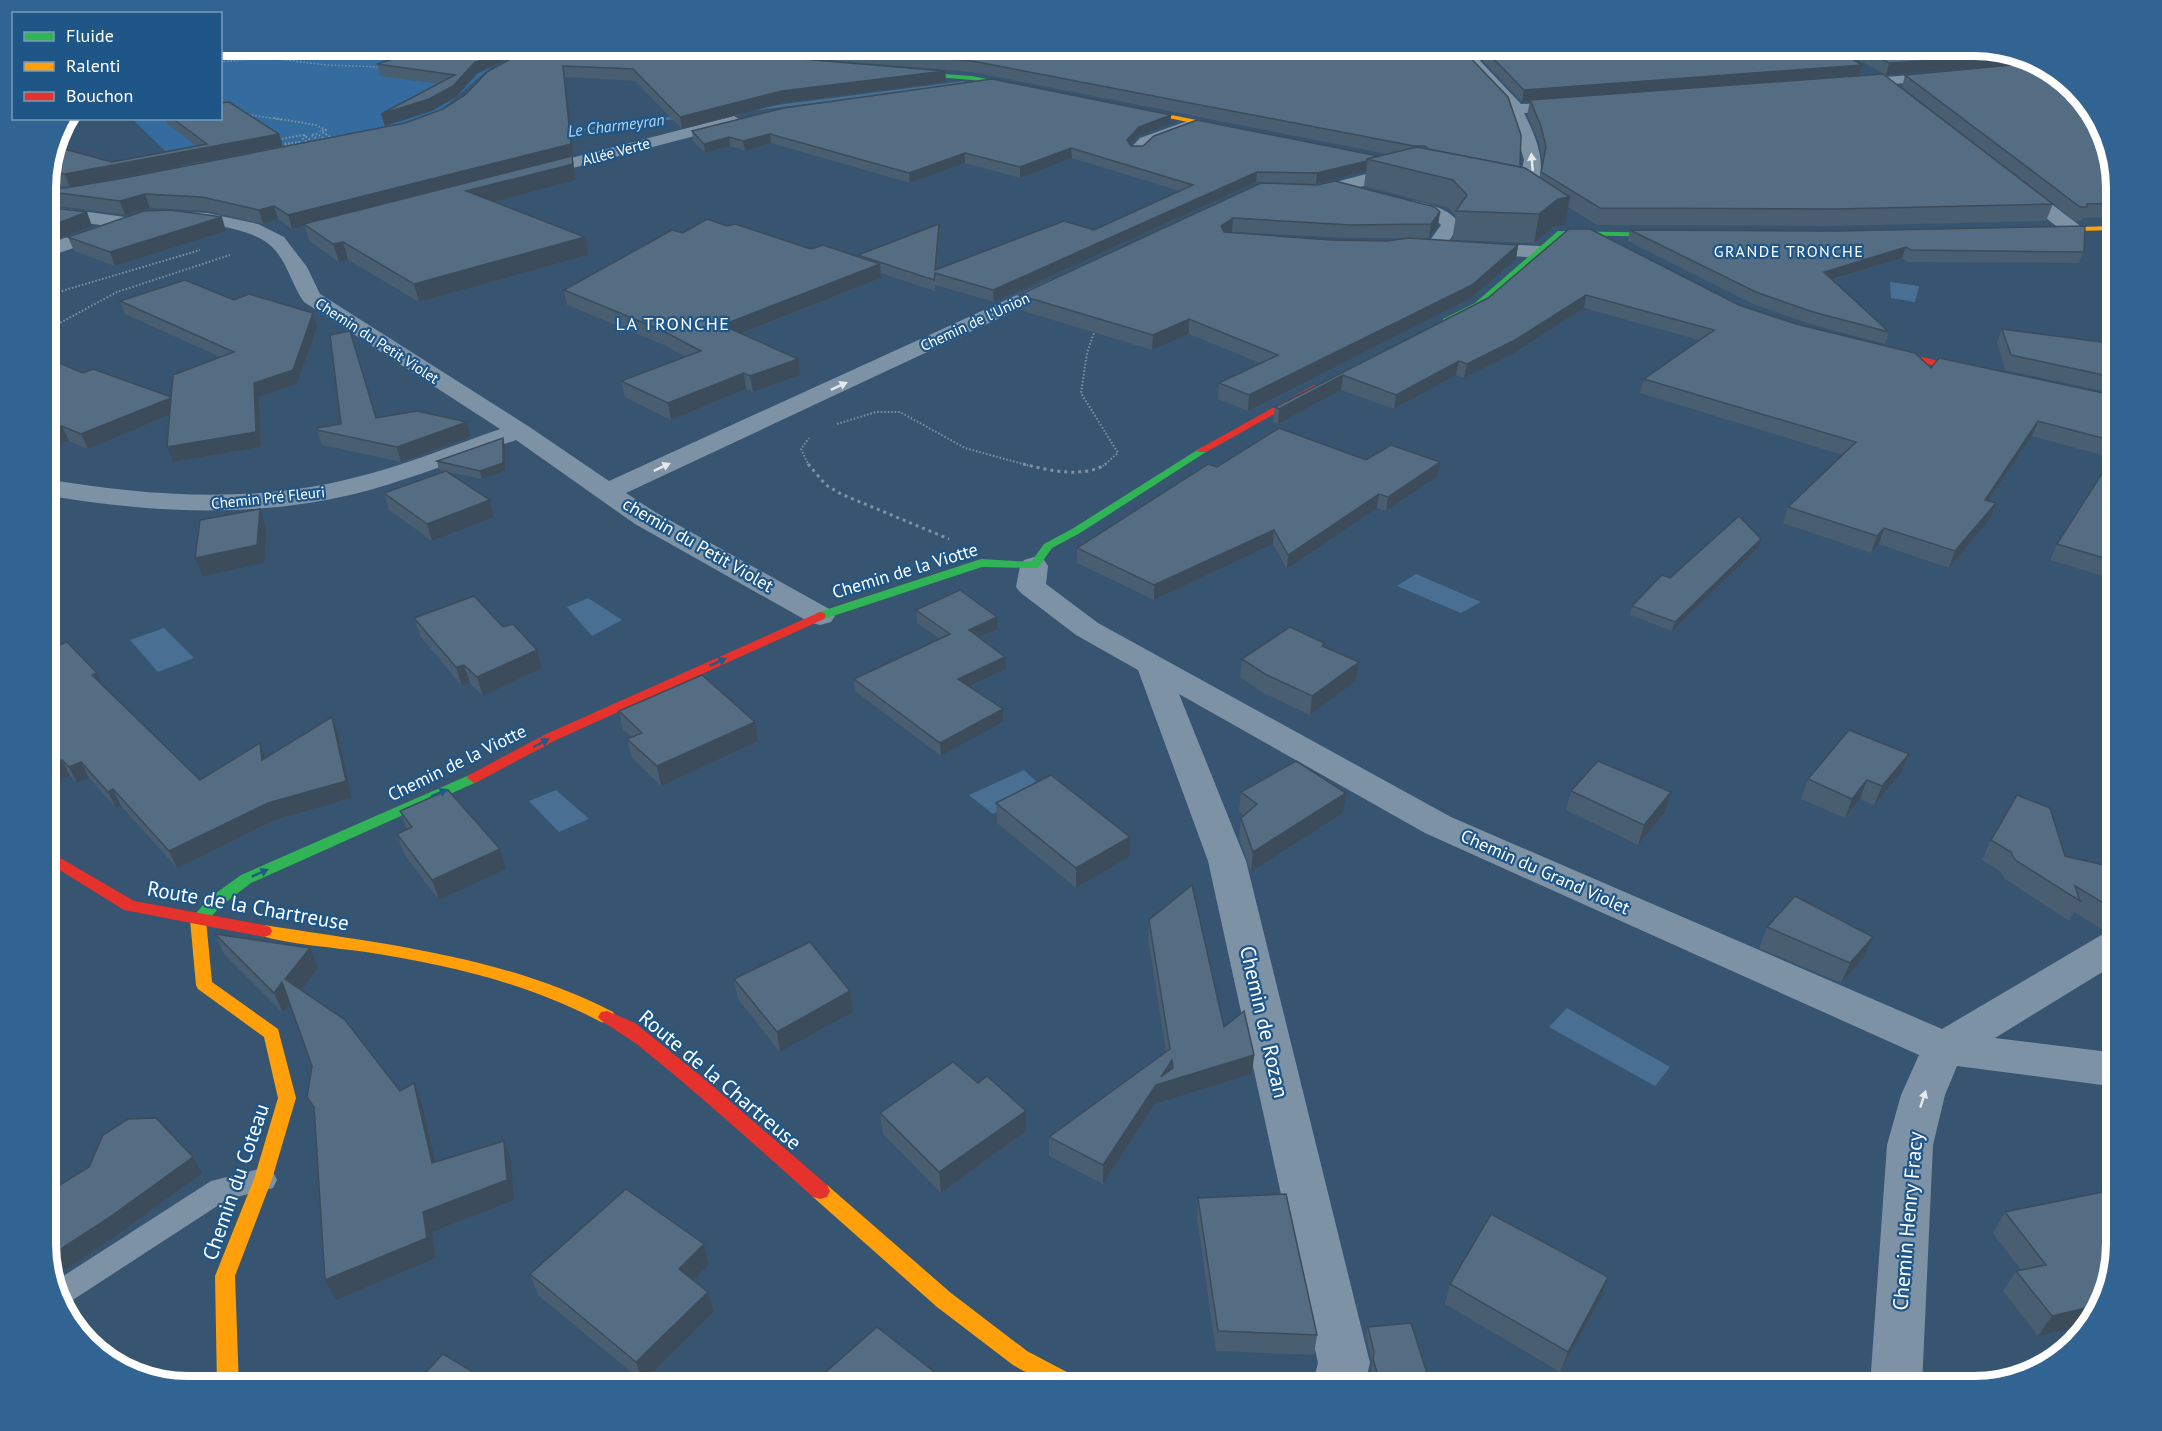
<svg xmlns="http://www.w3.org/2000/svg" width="2162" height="1431" font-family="'PT Sans',sans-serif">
<rect width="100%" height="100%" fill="#375570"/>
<polygon fill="#346c9f" points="221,45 531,45 535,46 493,58 491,67 441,110 394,128 205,160 210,165 185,170 132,119 220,118"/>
<g fill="#496f93">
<polygon points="1890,282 1919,286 1915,302 1891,298"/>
<polygon points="1416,574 1481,602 1461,613 1397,586"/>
<polygon points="588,598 622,620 592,636 567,607"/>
<polygon points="164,628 194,658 158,672 130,640"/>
<polygon points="1024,770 1041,786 993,814 969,795"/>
<polygon points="556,790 589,819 559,832 529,801"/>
<polygon points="1567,1008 1670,1067 1655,1086 1549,1027"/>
</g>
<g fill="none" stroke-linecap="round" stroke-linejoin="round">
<g fill="#496f93" fill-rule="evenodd">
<polygon points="964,81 966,84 749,111 746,109"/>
<polygon points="689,114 691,117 553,135 550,133"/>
</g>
<g stroke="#7e92a6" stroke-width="1.5" stroke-dasharray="1.5 2" stroke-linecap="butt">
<polyline points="220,52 327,65 381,67"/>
<polyline points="220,62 265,58"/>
<polyline points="245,114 283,120"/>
</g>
<g stroke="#7e92a6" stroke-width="2" stroke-dasharray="1.5 2" stroke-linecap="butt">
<polyline points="274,118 316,125 326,130 321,131"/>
<polyline points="305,135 303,139 311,145"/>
<polyline points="278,147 301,142 282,144 276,140 303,135 314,142 320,141 311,135 317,134 326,140 332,138 320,131"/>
<polyline points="45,296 200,250"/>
<polyline points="1095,330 1087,353 1081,393 1118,453 1103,466"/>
<polyline points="45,331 117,292 230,255"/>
<polyline points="837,424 876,412 900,412 965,448 1030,466"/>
<polyline points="809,466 801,449 809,438"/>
</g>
<g stroke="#7e92a6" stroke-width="3" stroke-dasharray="3 4" stroke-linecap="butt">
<polyline points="808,464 826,485 841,494 949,539"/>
<path d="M1023,464C1047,470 1083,479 1106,464"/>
</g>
<polygon fill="#7e92a6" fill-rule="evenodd" points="263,1168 273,1172 277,1180 273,1188 228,1199 62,1307 54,1282 211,1181"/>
<g fill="#7e92a6" fill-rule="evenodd">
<path d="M1450,45H1465L1521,104L1572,102L1580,107L1572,112L1524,113C1536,137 1550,168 1533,193H1521L1518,189L1524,160L1509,110Z"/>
<polygon points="1948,72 1953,73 1955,76 1953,79 1847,88 1840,84 1847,80"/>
<polygon points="734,116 742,121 740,124 531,179 522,174 525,170"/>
<polygon points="1190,120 1198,125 1196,128 1152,144 1143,154 1131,154 1129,150 1140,138"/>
<path d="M1407,163L1413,164L1416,168L1413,172C1394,177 1305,207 1293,191L1302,186L1336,182Z"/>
<polygon points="2014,179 2020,180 2079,225 2082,229 2079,233 2065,233 2008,188 2005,184 2008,180"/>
<path d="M1395,197C1418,202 1446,204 1460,224L1443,250H1429L1426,246L1441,225L1434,218L1389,206L1386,202L1389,198Z"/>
<path d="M45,206L125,217L150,210L207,213L258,224L284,237L307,267L320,294L528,426L609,481L1052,279H1066L1069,283L1066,287L626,493L655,512L831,610L835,616L831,622L820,625L809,622L635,524L516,440C467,457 419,476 370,490C262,519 154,514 45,495V479C148,496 251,504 353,478C403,466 451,446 500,429L304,302C291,284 288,262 271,246C247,224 184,221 153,222C142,222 132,229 121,228L119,232L45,258V245L101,225L45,218Z"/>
<polygon points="1473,243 1540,246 1550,252 1540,258 1466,253 1463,249"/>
<polygon points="1034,557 1044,560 1048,566 1046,584 1098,623 1451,817 1942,1029 2103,934 2117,930 2117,963 1995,1038 2117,1053 2117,1087 1957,1066 1945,1095 1933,1145 1922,1386 1870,1386 1887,1145 1901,1095 1919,1055 1425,833 1179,694 1246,861 1370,1363 1364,1386 1312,1386 1318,1363 1208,861 1138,670 1076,635 1021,593 1016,587 1020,566 1024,560"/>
</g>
<g fill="#30b455" fill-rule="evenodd">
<polygon points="899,71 972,76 1031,88 1028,90 972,80 901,74"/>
<path d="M1558,231L1672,233L1676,235L1672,237L1563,235C1541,255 1470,325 1443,323V319L1475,303Z"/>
<polygon points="1202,447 1207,450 1206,452 1080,533 1052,548 1038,568 982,567 824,619 816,619 814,616 816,613 981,559 1031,562 1044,544 1072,529"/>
<polygon points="474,773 481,778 479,781 251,883 221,906 204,924 192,924 190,920 209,898 241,875"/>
</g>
<g fill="#ff9f0a" fill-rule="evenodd">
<polygon points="1126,106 1237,128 1240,130 1237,132 1124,109"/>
<polygon points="2117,226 2117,230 2039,232 2035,230 2039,228"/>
<polygon points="198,914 204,916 206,920 212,982 278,1029 296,1098 272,1179 235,1276 239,1386 217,1386 215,1276 254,1179 278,1098 264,1037 198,989 196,985 190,920 192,916"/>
<path d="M264,925C384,944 504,956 613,1012L616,1017L613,1022L607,1023L601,1022C527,983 449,965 366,952C331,947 293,945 258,935L256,931L258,927Z"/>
<polygon points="820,1183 827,1185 951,1293 1027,1351 1080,1379 1083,1386 1051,1386 1013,1365 937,1307 813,1197 810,1191 813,1185"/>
</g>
<g fill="#e5322d" fill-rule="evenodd">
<polygon points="1881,348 1980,370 1985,373 1980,376 1878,353 1878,349"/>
<polygon points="1314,385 1317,386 1317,390 1206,452 1198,452 1197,450"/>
<polygon points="820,612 824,613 826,616 824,619 556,740 479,781 474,783 467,778 469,775 546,734"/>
<polygon points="45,849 134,901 264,925 270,927 272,931 270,935 264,937 124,910 45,861"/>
<path d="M607,1011L635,1023L707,1081L827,1185L830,1191L827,1197L820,1199L813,1197C756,1146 699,1094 639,1046C631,1039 601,1022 598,1017L601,1012Z"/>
</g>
</g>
<g fill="#495e70" fill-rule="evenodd">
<polygon points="536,45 945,71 946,82 784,103 682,129 635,81 565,77 574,157 572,157 576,180 493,202 588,255 419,302 348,260 339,262 309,241 305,226 292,229 278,219 263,224 207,211 150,208 125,215 45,204 45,191 124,178 405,123 443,109 465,95"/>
<polygon points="654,45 1162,45 1520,167 1540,177 1543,162 1539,142 1527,115 1530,101 1522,102 1468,45 1830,45 1862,65 1859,76 2053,204 2046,221 1832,226 1597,225 1568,207 1565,225 1553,227 1534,243 1452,240 1456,216 1449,208 1364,186 1366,171 1316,184 1256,182 994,302 935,285 935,291 881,273 881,278 741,334 800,375 753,392 746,389 671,420 625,397 621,381 686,357 664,345 567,305 564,290 683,233 727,226 811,249 858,257 858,255 939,224 939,235 937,270 1094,230 1179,191 1072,158 1020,178 965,163 910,183 771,143 745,151 730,146 705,153 693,141 692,131 1171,115 1170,124 1138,136 1131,145 1131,146 1378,156 1387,154 972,72"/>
<polygon points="1175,45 1233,45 1198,48"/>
<polygon points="1833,45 1974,45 2034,63 1886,75"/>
<polygon points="377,64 477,74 456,97 432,111 385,126 439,84 380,76"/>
<polygon points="1905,75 2117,187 2117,217 2082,218 2082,220 2075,221 1902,87"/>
<polygon points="165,118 220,118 279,134 283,146 70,187 45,186 45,179 53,146 112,162 197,146 167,124"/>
<path d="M1261,183L1440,212L1438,225L1429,238H1412L1518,245L1516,259L1470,299L1248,411L1218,399L1219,383L1260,363L1189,334L1152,350L1020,310L1019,295ZM1231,232L1349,238H1406L1387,241L1331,240Z"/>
<polygon points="1569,229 1739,305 1796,324 1931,368 2117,396 2117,556 2106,577 2050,560 2057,544 2112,458 2032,436 1989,501 1996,503 1990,519 1949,568 1879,544 1871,553 1783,523 1788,507 1843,455 1640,393 1644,379 1699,340 1584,308 1513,354 1464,378 1456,375 1394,409 1341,390 1278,424 1273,422 1275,407 1488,298"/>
<polygon points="1630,230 2084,252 2079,263 1907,262 1902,258 1832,280 1889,332 1885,344 1810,324 1753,304 1628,241"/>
<polygon points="226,231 115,266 74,251 68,237"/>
<polygon points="234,300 317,327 297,384 259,397 261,447 173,462 167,447 169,415 88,449 69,441 45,450 83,373 171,397 220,357 125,314 120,301"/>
<polygon points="2002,329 2117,344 2117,394 2005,370 1997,342"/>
<polygon points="376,418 470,437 401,462 322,445 317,430"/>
<polygon points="505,446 505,471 482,479 447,472 490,500 494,517 432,541 389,510 384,493 445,471 439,470 437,461"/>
<polygon points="1366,460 1438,476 1386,511 1377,508 1287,569 1273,544 1154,600 1077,563 1077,548 1217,467"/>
<polygon points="1758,548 1672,631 1630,615 1632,606 1670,578"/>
<polygon points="916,610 997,617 998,629 979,638 1006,669 970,686 1003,709 1003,722 941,756 855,691 854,679 940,639 917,623"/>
<polygon points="414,618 503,627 537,650 542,668 483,696 470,683 462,686 420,636"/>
<polygon points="45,650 103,685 200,780 260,743 266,758 332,717 338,733 352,798 275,820 177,868 121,806 116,808 89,778 77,783 70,776 45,788"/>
<polygon points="1242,659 1359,662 1356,681 1310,715 1263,693 1240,677"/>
<polygon points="619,711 755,722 758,741 661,786 632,758 627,739 632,737 623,730"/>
<polygon points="1901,773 1874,805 1860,799 1845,818 1801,799 1808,779"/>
<polygon points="1571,791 1671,792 1665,812 1638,845 1566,810"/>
<polygon points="1241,792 1343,813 1251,872 1239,838 1241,818 1244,815 1239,811"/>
<polygon points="996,803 1129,857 1076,888 997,823"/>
<polygon points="400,811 506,869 439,900 404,854 397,834 407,829"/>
<polygon points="1991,840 2065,856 2117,868 2117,924 2105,931 2074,912 2069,921 2005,879 2001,872 1982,860"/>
<polygon points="1149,920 1224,1027 1254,1055 1252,1074 1155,1104 1103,1184 1049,1156 1049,1137 1166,1052 1148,938"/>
<polygon points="1767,927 1864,957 1841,983 1759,948"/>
<polygon points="215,934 318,968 301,990 400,1091 422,1104 436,1162 511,1161 514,1200 432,1232 436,1258 336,1300 314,1111 307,1097 312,1066 290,1004 283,1013 224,954"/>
<polygon points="734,979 853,1012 780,1052 738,999"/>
<polygon points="2117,1004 2117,1018 2114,1010"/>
<polygon points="1026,1111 1026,1131 941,1193 883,1134 880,1113"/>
<polygon points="1198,1198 1317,1335 1314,1355 1216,1351 1197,1218"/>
<polygon points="2005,1212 2093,1323 2092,1324 2038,1336 2003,1291 2016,1271 2021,1270 1993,1233"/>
<polygon points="704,1244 709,1265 693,1280 708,1292 714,1312 643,1382 538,1295 530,1274"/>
<polygon points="1450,1284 1601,1298 1560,1372 1445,1304"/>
<polygon points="1368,1327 1431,1386 1376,1386 1371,1370 1372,1362 1366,1337"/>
</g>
<g fill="#3c4c5b">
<polygon points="510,45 533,45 477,74 456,97 432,111 385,126 381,114 453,86 474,63"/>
<polygon points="1198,45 1233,45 1198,48"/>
<polygon points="2006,55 2034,63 1886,75 1889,63"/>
<polygon points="1862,65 1859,76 1522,102 1524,90"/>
<polygon points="563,66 565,77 574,157 572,157 576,180 470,208 304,224 305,226 292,229 288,215"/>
<polygon points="945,71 946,82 784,103 682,129 680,117 782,91"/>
<polygon points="1171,115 1170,124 1138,136 1127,150 1127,140 1139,127"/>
<polygon points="279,134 283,146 70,187 65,174"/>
<polygon points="770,134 771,143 745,151 743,141"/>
<polygon points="729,137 730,146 705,153 704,144"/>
<polygon points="1071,148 1072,158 1020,178 1020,167"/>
<polygon points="965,153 965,163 910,183 909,173"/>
<polygon points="1367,161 1366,171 1316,184 1317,173"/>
<polygon points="1257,172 1256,182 994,302 993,290"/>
<polygon points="145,194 150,208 125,215 120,201"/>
<polygon points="1570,197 1565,225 1553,227 1534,243 1539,214 1558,199"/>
<polygon points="274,206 278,219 263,224 259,210"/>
<polygon points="87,212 92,226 45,244 45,228"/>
<polygon points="1440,212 1438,225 1429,238 1431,224"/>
<polygon points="222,217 226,231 115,266 110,252"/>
<polygon points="1233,218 1232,232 1220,240 1221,226"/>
<polygon points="939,224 939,235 936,274 935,270"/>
<polygon points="585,237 588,255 419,302 414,284"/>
<polygon points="343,242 348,260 339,262 333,244"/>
<polygon points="1518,245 1516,259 1470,299 1248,411 1249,395"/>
<polygon points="1906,247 1902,258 1820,283 1824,272"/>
<polygon points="880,264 881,278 724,340 722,325"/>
<polygon points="1586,295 1584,308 1513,354 1464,378 1467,364"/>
<polygon points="313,313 317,327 297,384 259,397 261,447 173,462 167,447 254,383"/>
<polygon points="1189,319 1189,334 1152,350 1153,335"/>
<polygon points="798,359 800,375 753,392 750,376"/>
<polygon points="1459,361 1456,375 1394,409 1396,395"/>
<polygon points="744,373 746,389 671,420 668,403"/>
<polygon points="1343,375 1341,390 1278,424 1279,409"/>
<polygon points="171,398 176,412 88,449 81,434"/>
<polygon points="2038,421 2032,436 1979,515 1985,500"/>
<polygon points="467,422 470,437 401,462 397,447"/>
<polygon points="62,426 69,441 45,450 45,433"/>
<polygon points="503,438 505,446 505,471 482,479 480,471"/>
<polygon points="1440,462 1438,476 1386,511 1388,497"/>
<polygon points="1379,494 1377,508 1287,569 1288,555"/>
<polygon points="490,500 494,517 432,541 427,524"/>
<polygon points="1996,503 1990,519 1949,568 1955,551"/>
<polygon points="260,509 266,527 264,563 203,576 195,558"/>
<polygon points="1884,528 1879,544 1871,553 1877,536"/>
<polygon points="1274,530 1273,544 1154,600 1154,585"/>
<polygon points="1761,539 1758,548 1672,631 1675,622"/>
<polygon points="997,617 998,629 969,642 969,630"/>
<polygon points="537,650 542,668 483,696 477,677"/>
<polygon points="1005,657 1006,669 959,691 958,679"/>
<polygon points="1359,662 1356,681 1310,715 1312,696"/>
<polygon points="464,665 470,683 462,686 456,667"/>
<polygon points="97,673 104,689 92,675"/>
<polygon points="1003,709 1003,722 941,756 940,743"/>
<polygon points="332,717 338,733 352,798 275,820 177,868 169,851"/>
<polygon points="755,722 758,741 661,786 657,766"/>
<polygon points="260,743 266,759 262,760"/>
<polygon points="1909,754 1901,773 1874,805 1882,786"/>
<polygon points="62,760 70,776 45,788 45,767"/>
<polygon points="81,762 89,778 77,783 69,767"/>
<polygon points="1867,780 1860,799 1845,818 1852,799"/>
<polygon points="113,789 121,806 116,808 108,792"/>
<polygon points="1671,792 1665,812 1638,845 1644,825"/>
<polygon points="1346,793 1343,813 1251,872 1253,852"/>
<polygon points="1130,837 1129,857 1076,888 1076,868"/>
<polygon points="500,849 506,869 439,900 432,880"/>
<polygon points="2116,911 2117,924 2105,931"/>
<polygon points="1873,937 1864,957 1841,983 1850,963"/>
<polygon points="310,948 318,968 294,1000 285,979"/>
<polygon points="282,982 292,1002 283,1013 274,993"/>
<polygon points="850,991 853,1012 780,1052 777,1032"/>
<polygon points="1254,1055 1252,1074 1155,1104 1103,1184 1103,1165 1172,1060 1171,1079"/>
<polygon points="414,1083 422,1104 441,1184 432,1163"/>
<polygon points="1026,1111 1026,1131 941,1193 939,1172"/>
<polygon points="504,1141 511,1161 514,1200 432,1232 436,1258 336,1300 325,1280 423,1212"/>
<polygon points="193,1157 202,1173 117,1235 53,1278 47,1258"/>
<polygon points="704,1244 709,1265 684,1289 679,1269"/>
<polygon points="1608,1277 1601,1298 1560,1372 1568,1352"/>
<polygon points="708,1292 714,1312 643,1382 636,1362"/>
<polygon points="2098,1305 2092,1324 2038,1336 2052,1316"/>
<polygon points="937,1374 938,1386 925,1386"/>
<polygon points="480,1376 484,1386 472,1386"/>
</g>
<g fill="#556d82" stroke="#3c4c5b" stroke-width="1.5" fill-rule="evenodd">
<polygon points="439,45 510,45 474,63 453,86 429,99 381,114 455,75 377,64"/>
<polygon points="536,45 631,45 945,71 782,91 680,117 633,69 563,66 571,144 288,215 274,206 259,210 202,197 145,194 120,201 45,191 45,187 65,188 124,178 405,123 443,109 465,95 487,72"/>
<polygon points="782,45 1162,45 1199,49 1256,45 1458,45 1508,97 1521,135 1520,167 1428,149 1425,146 1414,146 972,61"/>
<polygon points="1480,45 1830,45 1862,65 1524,90"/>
<polygon points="1855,45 1974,45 2006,55 1889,63"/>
<polygon points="2035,63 2054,69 2102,124 2117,187 2117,203 2087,204 2087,207 2080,207 1905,75"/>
<polygon points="1883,74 2053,204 1837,209 1600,208 1541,172 1546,147 1541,126 1530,100"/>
<polygon points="992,79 1171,115 1139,127 1127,140 1131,146 1143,146 1154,136 1197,120 1378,156 1367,159 1367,161 1317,173 1257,172 993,290 935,273 934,280 858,255 939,224 935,270 1064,221 1094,230 1193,185 1071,148 1020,167 965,153 909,173 770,134 743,141 729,137 704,144 692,131 784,108"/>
<polygon points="229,102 279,134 65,174 47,173 53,146 112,162 207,144 172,118 220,118 220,103"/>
<polygon points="1417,147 1525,168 1570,197 1558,199 1539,214 1456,211 1467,195 1453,180 1367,159"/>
<polygon points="572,156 573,164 466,191 585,237 414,284 343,242 333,244 304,224"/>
<polygon points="1335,181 1435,207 1440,212 1431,224 1351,225 1233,218 1221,226 1224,232 1331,240 1387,241 1408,238 1518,245 1472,285 1249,395 1219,383 1278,355 1189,319 1153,335 1019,295 1261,183 1317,185"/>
<polygon points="45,207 87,212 45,228"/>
<polygon points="171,210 222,217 110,252 68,237 144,211"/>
<polygon points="707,219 727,226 735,224 811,249 823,245 880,264 722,325 798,359 750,376 744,373 668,403 621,381 701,351 661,330 564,290 672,230 683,233"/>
<polygon points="2085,226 2084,252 1911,250 1906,247 1824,272 1889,332 1813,312 1756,292 1630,230 1835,231"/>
<polygon points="1569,229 1590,229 1739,305 1796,324 1915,353 1931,368 1939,358 2117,396 2117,442 2038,421 1985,500 1996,503 1955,551 1884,528 1877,536 1788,507 1856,442 1644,379 1714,330 1586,295 1515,340 1467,364 1459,361 1396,395 1343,375 1279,409 1275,407 1488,298"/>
<polygon points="185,280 234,300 249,294 313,313 293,370 254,383 256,432 167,447 171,398 81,434 62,426 45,433 45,357 83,373 93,369 171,397 173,375 234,352 120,301"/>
<polygon points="2002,329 2117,344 2117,378 2011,355"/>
<polygon points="350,331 376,418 417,411 467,422 397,447 317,430 317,428 341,424 330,335"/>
<polygon points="1279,428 1366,460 1391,445 1440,462 1388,497 1379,494 1288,555 1274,530 1154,585 1077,548 1208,464 1217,467"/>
<polygon points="503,438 503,463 480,471 437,461"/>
<polygon points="2117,450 2117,555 2114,561 2057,544"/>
<polygon points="446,471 490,500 427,524 384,493"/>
<polygon points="260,509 257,545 195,558 200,520"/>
<polygon points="1739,516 1761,539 1675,622 1632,606 1662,575 1670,578"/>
<polygon points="960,590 997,617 969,630 1005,657 958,679 1003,709 940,743 854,679 950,634 916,610"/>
<polygon points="474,596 503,627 513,624 537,650 477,677 464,665 456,667 414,618"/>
<polygon points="1290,627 1324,643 1322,646 1359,662 1312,696 1265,674 1242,659"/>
<polygon points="67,642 97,673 92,675 200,780 260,743 262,760 332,717 346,781 268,803 169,851 113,789 108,792 81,762 69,767 62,760 45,767 45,720 48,719 45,716 45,650"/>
<polygon points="702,675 755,722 657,766 627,739 642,733 619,711"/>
<polygon points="1849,730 1909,754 1882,786 1867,780 1852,799 1808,779"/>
<polygon points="1296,761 1346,793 1253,852 1241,818 1257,804 1241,792"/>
<polygon points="1598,761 1671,792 1644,825 1571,791"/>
<polygon points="1051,775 1130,837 1076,868 996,803"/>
<polygon points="448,790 500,849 432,880 397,834 412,827 400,811"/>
<polygon points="2017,795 2050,808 2065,856 2117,868 2117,911 2075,886 2080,901 2015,860 2011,852 1991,840"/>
<path d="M1192,885L1224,1027L1244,1011L1254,1055L1156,1085L1103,1165L1049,1137L1170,1049L1149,920ZM1172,1060L1173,1068L1161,1077Z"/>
<polygon points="1795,896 1873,937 1850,963 1767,927"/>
<polygon points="215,934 310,948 285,979 345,1020 400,1091 414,1083 432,1163 504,1141 507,1180 423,1212 427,1238 325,1280 314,1107 307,1097 312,1066 282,982 274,993"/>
<polygon points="810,942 850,991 777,1032 734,979"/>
<polygon points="953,1062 978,1083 987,1076 1026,1111 939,1172 880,1113"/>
<polygon points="156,1118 193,1157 107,1219 47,1258 45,1252 45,1194 89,1167 103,1135 128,1119"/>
<polygon points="626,1189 704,1244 679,1269 708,1292 636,1362 530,1274"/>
<polygon points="2117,1189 2117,1244 2098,1305 2052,1316 2016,1271 2046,1265 2005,1212"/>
<polygon points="1286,1194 1317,1335 1218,1331 1198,1198"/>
<polygon points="1491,1214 1608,1277 1568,1352 1450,1284"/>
<polygon points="1411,1323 1431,1386 1381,1386 1373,1359 1374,1352 1368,1327"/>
<polygon points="877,1327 937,1374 925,1386 810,1386"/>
<polygon points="443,1354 480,1376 472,1386 413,1386"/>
</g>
<defs><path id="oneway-solid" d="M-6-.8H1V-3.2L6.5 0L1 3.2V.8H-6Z" transform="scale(1.5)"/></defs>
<g fill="#e5e9ed">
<use href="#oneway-solid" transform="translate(1532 162) rotate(-95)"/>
<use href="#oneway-solid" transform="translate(839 386) rotate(-25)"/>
<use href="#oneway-solid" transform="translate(662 467) rotate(-25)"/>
<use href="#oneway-solid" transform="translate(1923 1099) rotate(-72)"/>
</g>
<g fill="#205b85">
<use href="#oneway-solid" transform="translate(718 662) rotate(-24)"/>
<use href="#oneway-solid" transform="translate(541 743) rotate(-28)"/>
<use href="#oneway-solid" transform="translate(439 793) rotate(-24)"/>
<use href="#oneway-solid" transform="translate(260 873) rotate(-24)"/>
</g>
<g text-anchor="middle" stroke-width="4.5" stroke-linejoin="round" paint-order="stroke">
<g font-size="15" fill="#fff" stroke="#1f5688">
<text transform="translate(616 152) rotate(-15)" y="5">Allée Verte</text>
<text transform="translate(975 322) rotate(-25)" y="5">Chemin de l'Union</text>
<text transform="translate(377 341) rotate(33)" y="5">Chemin du Petit Violet</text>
<text transform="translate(268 498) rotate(-6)" y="5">Chemin Pré Fleuri</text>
</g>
<g font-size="16" font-style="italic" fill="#b5d6f2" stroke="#1f5688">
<text transform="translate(616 125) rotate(-7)" y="6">Le Charmeyran</text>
</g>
<g font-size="16" letter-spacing="1.5" fill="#fff" stroke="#1f5688">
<text x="1789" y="257">GRANDE TRONCHE</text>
</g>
<g font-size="18" letter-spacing="1.5" fill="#fff" stroke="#1f5688">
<text x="673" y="330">LA TRONCHE</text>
</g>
<g font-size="18" fill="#fff" stroke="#1f5688">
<text transform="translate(698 545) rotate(30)" y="6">chemin du Petit Violet</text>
<text transform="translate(905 571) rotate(-17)" y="6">Chemin de la Viotte</text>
<text transform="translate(457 763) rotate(-26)" y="6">Chemin de la Viotte</text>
<text transform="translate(1545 872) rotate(24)" y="6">Chemin du Grand Violet</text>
</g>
<g font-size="21" fill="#fff" stroke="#1f5688">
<text transform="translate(248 906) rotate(10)" y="7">Route de la Chartreuse</text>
<text transform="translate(1264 1022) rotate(77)" y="7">Chemin de Rozan</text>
<text transform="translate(720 1080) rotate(40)" y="7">Route de la Chartreuse</text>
<text transform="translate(236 1182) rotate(-71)" y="7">Chemin du Coteau</text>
<text transform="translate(1908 1221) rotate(-85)" y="7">Chemin Henry Fracy</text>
</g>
</g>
<path d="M0 0H2162V1431H0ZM188 56H1974A132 132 0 0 1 2106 188V1244A132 132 0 0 1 1974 1376H188A132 132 0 0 1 56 1244V188A132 132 0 0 1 188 56Z" fill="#316492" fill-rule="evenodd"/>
<path fill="none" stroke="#fff" stroke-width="8" d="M188 56H1974A132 132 0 0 1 2106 188V1244A132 132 0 0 1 1974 1376H188A132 132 0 0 1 56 1244V188A132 132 0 0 1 188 56Z"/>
<rect x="12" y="12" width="210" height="108" fill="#1f5688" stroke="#799ab8" stroke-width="1.5"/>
<rect x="24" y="32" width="30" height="9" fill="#30b455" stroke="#799ab8" stroke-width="1.5"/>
<text x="66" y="42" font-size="18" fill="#ffffff">Fluide</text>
<rect x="24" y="62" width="30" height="9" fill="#ff9f0a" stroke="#799ab8" stroke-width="1.5"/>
<text x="66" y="72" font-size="18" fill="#ffffff">Ralenti</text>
<rect x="24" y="92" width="30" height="9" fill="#e5322d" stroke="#799ab8" stroke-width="1.5"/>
<text x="66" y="102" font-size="18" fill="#ffffff">Bouchon</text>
</svg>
